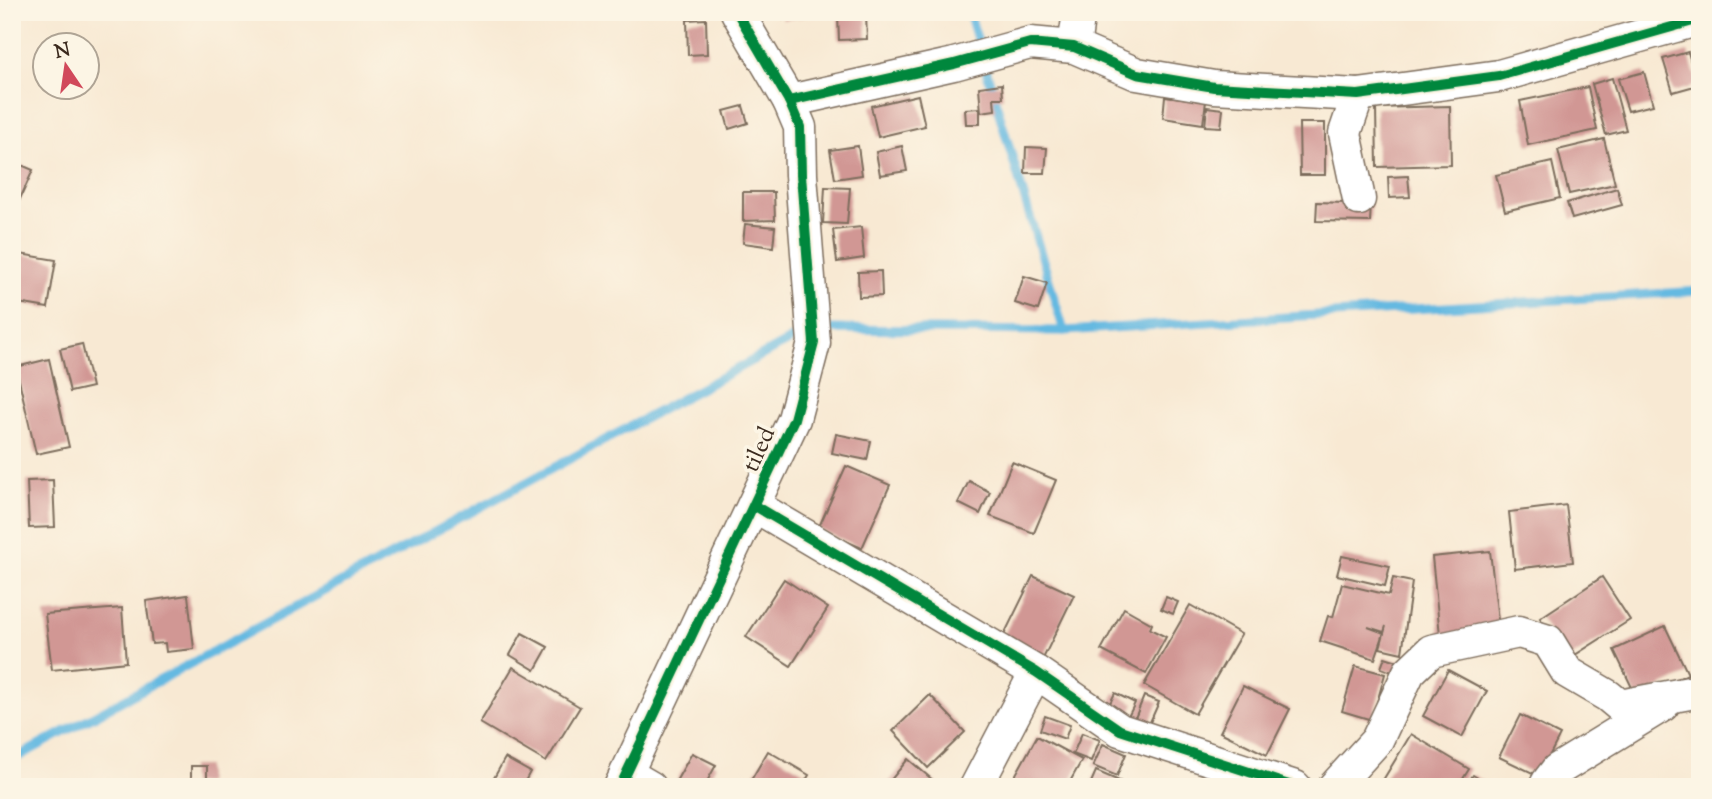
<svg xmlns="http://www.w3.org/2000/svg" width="1712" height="799" font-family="'Sorts Mill Goudy',serif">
<rect width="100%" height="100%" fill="#fcf5e5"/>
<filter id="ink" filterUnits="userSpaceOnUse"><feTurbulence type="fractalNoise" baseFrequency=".0143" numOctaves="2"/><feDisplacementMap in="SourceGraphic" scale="14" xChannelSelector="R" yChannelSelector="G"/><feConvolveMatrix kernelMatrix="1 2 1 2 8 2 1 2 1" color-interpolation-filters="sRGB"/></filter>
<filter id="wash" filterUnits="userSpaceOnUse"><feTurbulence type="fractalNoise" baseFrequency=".00686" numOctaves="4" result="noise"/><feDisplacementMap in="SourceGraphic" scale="28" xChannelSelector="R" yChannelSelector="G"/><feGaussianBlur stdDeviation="1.57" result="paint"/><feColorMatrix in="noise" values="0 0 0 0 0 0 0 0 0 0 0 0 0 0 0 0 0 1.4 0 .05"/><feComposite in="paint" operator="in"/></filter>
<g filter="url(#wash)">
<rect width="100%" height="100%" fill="#f8e9d3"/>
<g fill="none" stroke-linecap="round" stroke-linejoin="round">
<g stroke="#65b9e1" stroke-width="9">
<polyline points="969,12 1064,331"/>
<polyline points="819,329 1064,331 1700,291"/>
<polyline points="12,760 805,332"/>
</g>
</g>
<g id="blocks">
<g fill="#d19794">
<polygon points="782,12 821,12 821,14 783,20"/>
<polygon points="866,14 867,39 839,40 838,16"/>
<polygon points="706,19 707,54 688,55 687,20"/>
<polygon points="1688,52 1698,85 1673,92 1663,59"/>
<polygon points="1644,72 1653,105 1628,111 1618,79"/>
<polygon points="1612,78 1626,130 1606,135 1592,84"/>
<polygon points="1002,84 1003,98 994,98 995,110 981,112 979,87"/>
<polygon points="1588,87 1597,130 1528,145 1520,101"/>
<polygon points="918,95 925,126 878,137 871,106"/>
<polygon points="1165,96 1206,101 1203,124 1163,118"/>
<polygon points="743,106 748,123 729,129 724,111"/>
<polygon points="1450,106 1451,165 1377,167 1376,108"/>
<polygon points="1207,107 1223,109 1221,127 1205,126"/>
<polygon points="980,108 980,124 966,124 965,109"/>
<polygon points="1700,119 1700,145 1696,145 1694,120"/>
<polygon points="1299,123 1325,123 1325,175 1300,175"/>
<polygon points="1604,139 1615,184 1569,194 1558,150"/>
<polygon points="858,146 862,175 835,179 830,150"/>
<polygon points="902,146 907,171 880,175 876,152"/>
<polygon points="1026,147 1047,148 1045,173 1025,173"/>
<polygon points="12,161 33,170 15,210 12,208"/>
<polygon points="1552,162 1560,198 1505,211 1496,175"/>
<polygon points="1408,176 1410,197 1389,198 1388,177"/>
<polygon points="825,187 850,188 847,224 823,223"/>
<polygon points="1617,188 1622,205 1572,219 1567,203"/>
<polygon points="743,192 774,192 775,220 743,221"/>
<polygon points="1317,202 1371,204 1370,222 1316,221"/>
<polygon points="745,224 775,227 773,247 743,243"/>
<polygon points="861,227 864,258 837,262 833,230"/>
<polygon points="14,253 56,260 48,308 12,302"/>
<polygon points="881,271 882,296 859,297 858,272"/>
<polygon points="1024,276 1047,283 1038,310 1015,303"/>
<polygon points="82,344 92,387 70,392 60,349"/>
<polygon points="49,359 69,447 36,454 16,367"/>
<polygon points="836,434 871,441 867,460 832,453"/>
<polygon points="1012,462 1056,480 1034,533 990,516"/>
<polygon points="846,466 890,485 862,548 818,529"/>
<polygon points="53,480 55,527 29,528 27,481"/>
<polygon points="969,481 990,492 980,514 958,503"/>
<polygon points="1566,505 1573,562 1515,569 1509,512"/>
<polygon points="1490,551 1499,629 1440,635 1432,557"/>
<polygon points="1342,556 1390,566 1385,586 1337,575"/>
<polygon points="1033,576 1074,595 1040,665 999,645"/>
<polygon points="1602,577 1630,620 1567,660 1540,618"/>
<polygon points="1393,578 1412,582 1402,653 1380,648 1386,626 1384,632 1368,627 1384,633 1375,659 1320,641 1328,616 1333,617 1342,584 1389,595"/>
<polygon points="784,579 828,608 791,666 746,637"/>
<polygon points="188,595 194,649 166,652 165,643 152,644 146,601"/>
<polygon points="1166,597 1178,602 1173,614 1161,609"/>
<polygon points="1190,605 1241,634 1195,714 1144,685"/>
<polygon points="122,608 126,662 52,670 45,614"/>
<polygon points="1124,608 1152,624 1150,629 1166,637 1146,674 1101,650"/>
<polygon points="1665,626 1688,674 1637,698 1614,650"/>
<polygon points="522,633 548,647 535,670 510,655"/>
<polygon points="1385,657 1404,663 1400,675 1381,668"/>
<polygon points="1355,666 1385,674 1372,720 1342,711"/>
<polygon points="513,667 580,707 546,762 480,723"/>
<polygon points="1448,670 1487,691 1462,737 1423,716"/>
<polygon points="1243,686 1290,709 1267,755 1220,732"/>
<polygon points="1115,693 1135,703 1127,719 1107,709"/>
<polygon points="930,695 965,732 928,768 893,731"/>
<polygon points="1144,696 1159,702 1147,729 1133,723"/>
<polygon points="1520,715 1560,735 1539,776 1499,757"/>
<polygon points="1045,716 1070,725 1065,739 1040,730"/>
<polygon points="1082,733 1100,740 1091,761 1073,754"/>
<polygon points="1411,734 1469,769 1458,787 1380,785"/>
<polygon points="1037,736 1082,760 1067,787 1009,787"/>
<polygon points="1103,744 1126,754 1117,776 1093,766"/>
<polygon points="768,751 809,775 802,787 747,787"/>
<polygon points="692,753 716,765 704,787 682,787 675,783"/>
<polygon points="505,758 530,772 522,787 489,787"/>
<polygon points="908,759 941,787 885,787"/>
<polygon points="191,766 207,766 207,783 191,784"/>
<polygon points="1096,771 1133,787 1089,787"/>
<polygon points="1473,775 1492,787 1465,787"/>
</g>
</g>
</g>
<g filter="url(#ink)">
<use href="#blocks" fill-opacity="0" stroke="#7d6d5d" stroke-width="2"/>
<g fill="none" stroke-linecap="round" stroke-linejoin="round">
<defs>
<g id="minor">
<polyline points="737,12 789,101 954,64 1030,43 1074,47 1137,74 1214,87 1358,95 1499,76 1700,19"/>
<polyline points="1074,47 1079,12"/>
<polyline points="1358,95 1345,133 1359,199"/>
<polyline points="755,506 1036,672 1120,730 1295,787"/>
<polyline points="626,773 650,787"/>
<polyline points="620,787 794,419 814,343 801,175 800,127 789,101"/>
<polyline points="976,787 1036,672"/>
<polyline points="1334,787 1377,740 1409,672 1431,651 1519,632 1548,641 1567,672 1608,696 1620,706 1700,691"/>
<polyline points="1548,787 1547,783 1557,770 1663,705"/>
</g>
</defs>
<use href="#minor" stroke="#7d6d5d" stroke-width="35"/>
<use href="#minor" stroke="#fff" stroke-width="32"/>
<defs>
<g id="cycleway">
<polyline points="737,12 789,101 954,64 1030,43 1074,47 1137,74 1214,87 1358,95 1499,76 1700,19"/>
<polyline points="755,506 1036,672 1120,730 1295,787"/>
<polyline points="620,787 794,419 814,343 801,175 800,127 789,101"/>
</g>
</defs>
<use href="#cycleway" stroke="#fcf5e5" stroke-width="15"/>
<use href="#cycleway" stroke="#00873e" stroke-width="10"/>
</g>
</g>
<g text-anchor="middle" stroke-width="7" stroke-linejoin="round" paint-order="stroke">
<g font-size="24" fill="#3b2a1e" stroke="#fcf5e5">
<text transform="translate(758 449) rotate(-66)" y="8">tiled</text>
</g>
</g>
<rect width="1712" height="799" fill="none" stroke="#fcf5e5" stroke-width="42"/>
<g transform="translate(66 66) rotate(347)"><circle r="33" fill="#fcf5e5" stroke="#afa495" stroke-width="2"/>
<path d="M0-5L12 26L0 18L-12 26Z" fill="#d1495b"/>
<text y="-10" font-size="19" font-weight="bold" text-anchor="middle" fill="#3b2a1e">N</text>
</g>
</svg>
